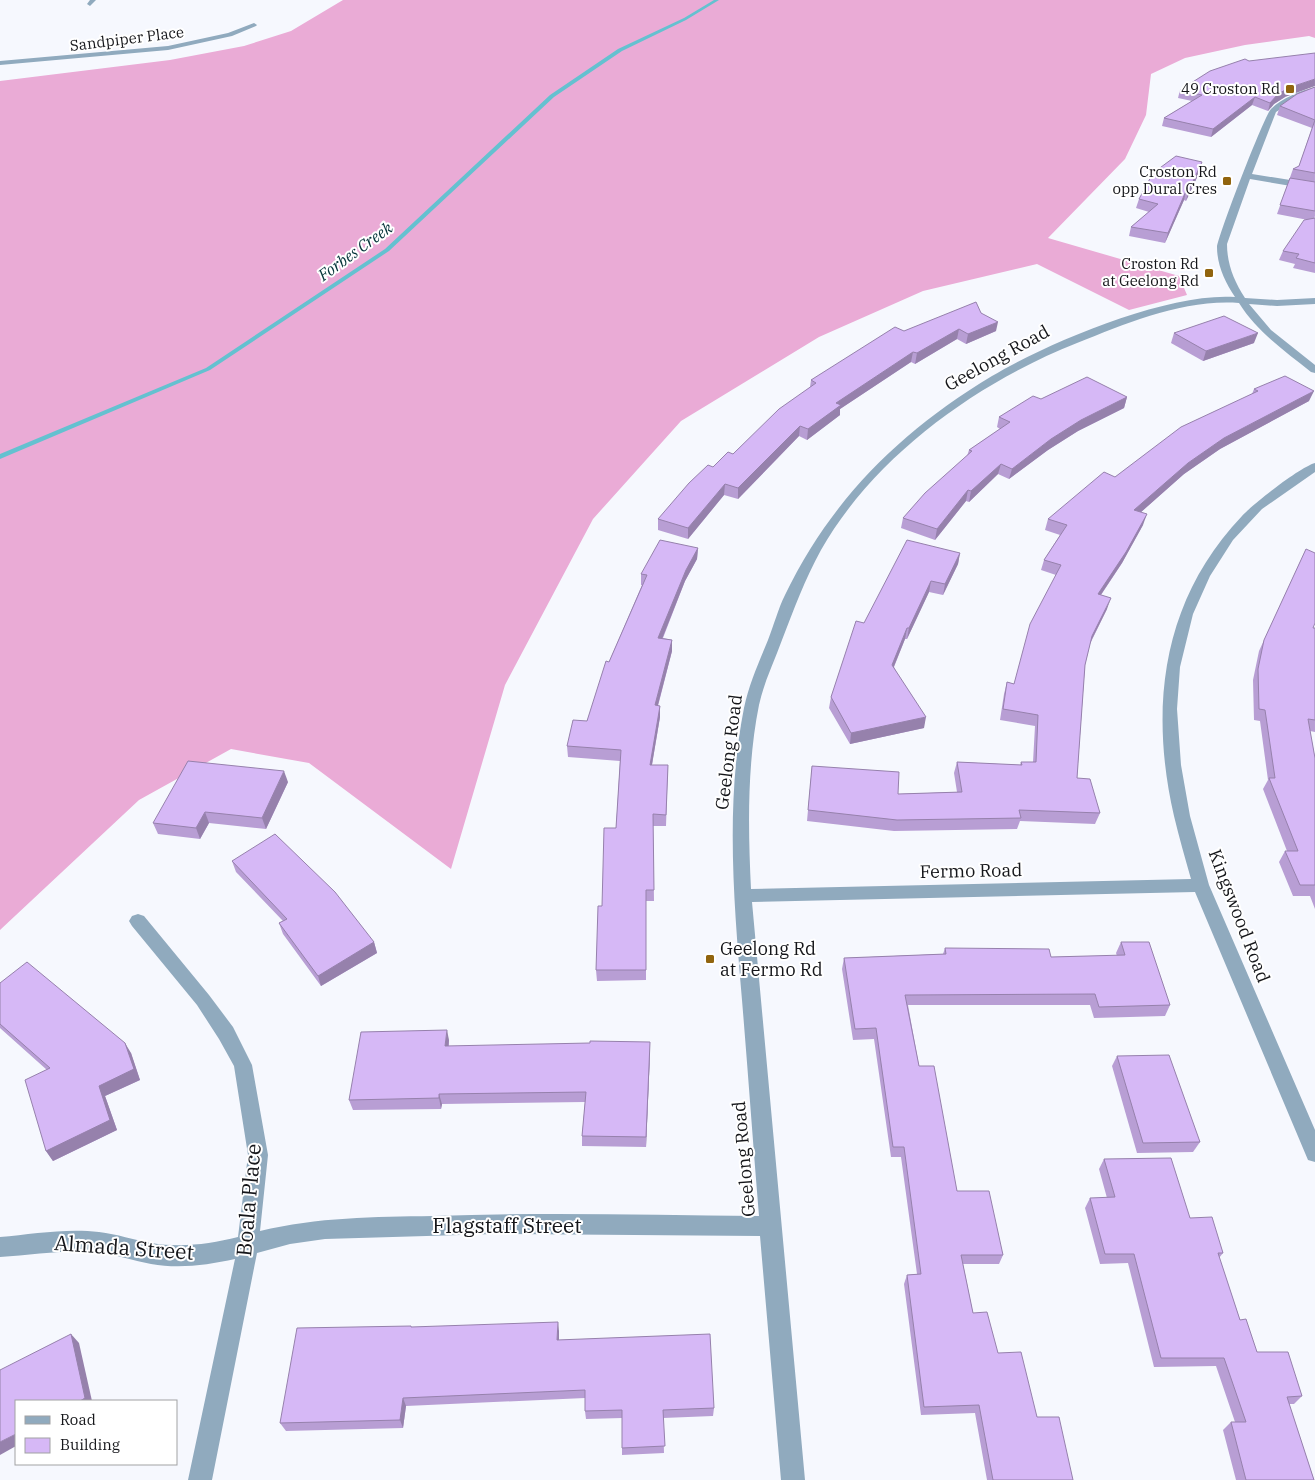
<svg xmlns="http://www.w3.org/2000/svg" width="1315" height="1480" font-family="'IBM Plex Serif',serif">
<rect width="100%" height="100%" fill="#f6f8fe"/>
<polygon fill="#eaabd6" points="343,0 1315,0 1315,38 1309,36 1245,45 1185,58 1151,74 1146,115 1125,159 1048,238 1179,276 1187,295 1129,310 1037,264 923,291 819,337 681,421 593,519 505,685 451,869 309,763 231,749 139,800 0,930 0,81 170,60 244,46 291,31"/>
<g fill="none" stroke-linecap="round" stroke-linejoin="round">
<polygon fill="#64c1d0" fill-rule="evenodd" points="714,0 719,0 686,20 622,51 554,97 389,251 210,370 0,459 0,454 206,368 385,249 550,95 618,49 684,18"/>
<g fill="#90aabe" fill-rule="evenodd">
<polygon points="90,0 96,0 90,6 87,4"/>
<polygon points="254,23 257,25 256,26 232,36 168,50 0,65 0,61 168,46 228,33"/>
<path d="M1315,87V92L1293,101L1276,112L1252,174L1315,184V190L1250,179L1227,244C1227,264 1234,281 1245,298L1277,300L1315,298V304L1277,306L1249,304L1271,330L1315,365V373L1311,372C1285,351 1257,332 1239,303C1183,299 1128,323 1077,343C978,382 875,455 821,550C805,579 794,609 782,640C774,662 764,682 759,705C747,765 748,828 751,889L1191,879C1185,858 1179,837 1174,816C1149,707 1162,600 1242,516C1253,504 1300,467 1315,463V472L1262,509L1233,540L1210,576L1193,614L1180,667L1177,709L1181,765L1190,816L1209,885L1315,1130V1162L1308,1160L1195,892L752,902L805,1480H781L760,1236L494,1234L325,1239L290,1244L257,1253L212,1480H188L235,1259C208,1265 179,1269 151,1264C134,1261 117,1255 99,1252C67,1249 32,1255 0,1257V1237C32,1234 67,1228 99,1232C117,1234 134,1240 151,1243C181,1248 210,1244 238,1237L248,1155L234,1066L219,1039L197,1005L132,926L129,921L132,916L138,914L144,916L209,995L233,1027L252,1065L268,1155L260,1231C318,1217 374,1217 433,1216C541,1212 650,1215 759,1216C753,1144 748,1072 742,1000C734,904 725,804 744,708C749,684 759,662 768,640C774,625 778,609 785,595C832,498 901,431 992,376C1049,342 1169,292 1235,297C1225,282 1217,265 1217,247C1218,236 1264,116 1271,109C1282,98 1300,91 1315,87Z"/>
</g>
</g>
<g fill="#b89ed4">
<polygon points="1315,87 1315,216 1314,219 1315,218 1315,273 1293,268 1295,264 1279,260 1283,251 1308,220 1277,214 1293,169 1299,166 1312,128 1277,115 1280,106"/>
<polygon points="1180,90 1285,97 1274,104 1268,111 1252,105 1211,137 1162,126 1164,118 1192,101 1178,98"/>
<polygon points="1200,171 1186,201 1184,200 1165,243 1129,236 1131,227 1149,212 1136,208 1139,199"/>
<polygon points="981,313 996,331 966,344 957,339 915,364 911,362 840,409 840,415 807,440 799,436 738,499 724,495 688,539 658,530 658,519 713,467 733,454 810,387 811,380 904,331"/>
<polygon points="1174,333 1254,343 1203,361 1171,343"/>
<polygon points="1254,389 1309,401 1220,449 1184,474 1141,512 1143,525 1122,563 1101,595 1107,609 1090,644 1085,665 1077,778 1100,813 1095,824 1020,821 1017,829 894,831 807,821 812,766 898,794 957,792 954,773 957,762 1020,765 1021,762 1033,762 1035,726 1000,720 1004,694 1007,682 1014,684 1056,575 1041,570 1044,560 1060,535 1045,530 1048,519 1115,477 1252,394"/>
<polygon points="1127,397 1124,408 1078,431 1048,450 1009,479 998,474 969,502 966,501 935,540 901,528 903,518 967,456 969,450 1000,429 997,427 999,417 1041,399"/>
<polygon points="698,548 697,559 685,581 663,638 672,640 672,651 658,706 660,706 660,717 652,765 668,765 666,826 653,826 654,901 646,901 646,980 597,981 596,970 602,906 616,828 620,761 568,757 567,746 587,721 609,662 642,585 641,585 641,574"/>
<polygon points="1306,549 1313,628 1315,628 1315,732 1310,731 1315,758 1315,909 1310,896 1293,896 1279,862 1285,851 1287,851 1263,789 1268,780 1260,721 1254,720 1253,680 1259,651"/>
<polygon points="960,553 958,564 943,595 929,592 907,639 905,639 894,667 924,728 850,744 829,708 831,697 864,623"/>
<polygon points="288,782 266,829 209,823 200,839 158,834 153,823"/>
<polygon points="232,861 374,942 377,953 321,986 283,934 279,923 283,921 236,872"/>
<polygon points="1121,942 1170,1005 1165,1016 1094,1018 1090,1005 908,1005 919,1066 957,1191 1003,1255 999,1264 963,1264 973,1313 1037,1417 1073,1480 987,1480 975,1413 921,1415 904,1284 907,1275 917,1274 901,1157 891,1157 874,1039 853,1040 842,969 844,958 943,954 945,948 1051,957 1117,956 1116,953"/>
<polygon points="0,983 131,1053 140,1080 105,1096 117,1130 53,1161 46,1151 47,1070 0,1028"/>
<polygon points="449,1040 449,1046 650,1053 646,1147 582,1146 582,1136 585,1102 442,1104 441,1109 353,1110 349,1100"/>
<polygon points="1117,1056 1200,1142 1193,1152 1137,1153 1112,1066"/>
<polygon points="1104,1159 1190,1218 1223,1253 1219,1258 1240,1320 1257,1352 1302,1396 1294,1404 1289,1404 1314,1480 1236,1480 1223,1430 1231,1422 1235,1422 1216,1366 1154,1367 1128,1263 1100,1264 1085,1208 1090,1198 1107,1198 1099,1169"/>
<polygon points="411,1327 559,1331 559,1340 714,1408 713,1416 663,1418 664,1453 622,1455 622,1418 586,1419 585,1411 585,1398 406,1406 403,1428 286,1431 280,1423"/>
</g>
<g fill="#9681ac">
<polygon points="1315,79 1315,86 1285,97 1274,104 1268,111 1270,103 1277,95 1288,88"/>
<polygon points="1255,97 1252,105 1211,137 1213,129"/>
<polygon points="1202,162 1200,171 1186,201 1188,192"/>
<polygon points="1186,191 1184,200 1165,243 1168,233"/>
<polygon points="998,322 996,331 966,344 968,334"/>
<polygon points="959,329 957,339 915,364 917,353"/>
<polygon points="1258,333 1254,343 1203,361 1206,351"/>
<polygon points="913,352 911,362 840,409 840,415 807,440 808,429 836,403"/>
<polygon points="1314,391 1309,401 1220,449 1184,474 1131,521 1134,510 1188,463 1224,438"/>
<polygon points="1127,397 1124,408 1078,431 1048,450 1009,479 1012,469 1051,439 1081,420"/>
<polygon points="800,426 799,436 738,499 738,488"/>
<polygon points="1001,464 998,474 969,502 971,491"/>
<polygon points="725,484 724,495 688,539 688,528"/>
<polygon points="968,490 966,501 935,540 937,529"/>
<polygon points="1147,514 1143,525 1122,563 1094,605 1098,594"/>
<polygon points="698,548 697,559 685,581 658,649 658,638 686,570"/>
<polygon points="960,553 958,564 943,595 945,584"/>
<polygon points="931,581 929,592 907,639 909,628"/>
<polygon points="1111,598 1107,609 1088,647 1092,636"/>
<polygon points="907,628 905,639 890,676 892,665"/>
<polygon points="672,640 672,651 655,716 655,705"/>
<polygon points="660,706 660,717 650,776 650,765"/>
<polygon points="926,717 924,728 850,744 851,733"/>
<polygon points="284,771 288,782 266,829 262,818"/>
<polygon points="205,812 209,823 200,839 196,828"/>
<polygon points="374,942 377,953 321,986 318,976"/>
<polygon points="447,1030 449,1040 447,1056 445,1046"/>
<polygon points="650,1042 650,1053 646,1147 646,1137"/>
<polygon points="125,1043 131,1053 140,1080 105,1096 117,1130 53,1161 46,1151"/>
<polygon points="439,1094 442,1104 441,1109 439,1098"/>
<polygon points="558,1322 559,1331 559,1348 557,1340"/>
<polygon points="71,1334 79,1343 92,1401 80,1401"/>
<polygon points="403,1398 406,1406 403,1428 400,1420"/>
<polygon points="16,1434 16,1446 0,1455 0,1442"/>
</g>
<g fill="#d6b8f6" stroke="#9681ac">
<polygon points="1315,53 1315,79 1288,88 1277,95 1270,103 1255,97 1213,129 1164,118 1202,95 1180,90 1210,71 1245,59 1249,61"/>
<polygon points="1315,87 1315,173 1293,169 1299,166 1315,120 1280,106 1297,94"/>
<polygon points="1176,156 1202,162 1188,192 1186,191 1168,233 1131,227 1158,204 1139,199 1153,173"/>
<polygon points="1290,178 1315,182 1315,211 1280,205"/>
<polygon points="1315,218 1315,263 1296,258 1299,254 1283,251 1304,220"/>
<polygon points="976,302 981,313 998,322 968,334 959,329 917,353 913,352 836,403 841,405 808,429 800,426 738,488 725,484 688,528 658,519 689,483 708,465 713,467 728,452 733,454 779,409 816,383 811,380 895,327 904,331"/>
<polygon points="1224,316 1258,333 1206,351 1174,333"/>
<polygon points="1285,376 1314,391 1224,438 1188,463 1134,510 1147,514 1126,552 1098,594 1111,598 1092,636 1085,665 1077,778 1090,779 1100,813 1019,810 1021,818 897,820 808,810 812,766 899,772 898,794 962,792 957,762 1022,765 1021,762 1036,762 1038,715 1003,709 1007,682 1014,684 1030,624 1061,565 1044,560 1067,525 1048,519 1104,472 1115,477 1181,427 1258,391 1254,389"/>
<polygon points="1087,377 1127,397 1081,420 1051,439 1012,469 1001,464 971,491 968,490 937,529 903,518 925,493 972,451 969,450 1010,422 999,417 1033,396 1041,399"/>
<polygon points="660,540 698,548 686,570 658,638 672,640 655,705 660,706 650,765 668,765 666,815 653,814 654,890 646,890 646,970 596,970 598,906 602,906 604,828 616,828 621,750 567,746 573,720 587,721 606,661 609,662 647,575 641,574"/>
<polygon points="907,540 960,553 945,584 931,581 909,628 907,628 892,665 926,717 851,733 831,697 856,621 864,623"/>
<polygon points="1306,549 1315,553 1315,623 1313,628 1315,628 1315,720 1308,719 1315,758 1315,885 1300,885 1285,851 1298,851 1269,778 1275,778 1265,710 1259,709 1258,669 1264,640"/>
<polygon points="188,761 284,771 262,818 205,812 196,828 153,823"/>
<polygon points="275,834 335,892 374,942 318,976 279,923 287,919 232,861"/>
<polygon points="1121,942 1149,942 1170,1005 1099,1007 1095,994 905,995 919,1066 934,1066 957,1191 989,1191 1003,1255 961,1255 973,1313 987,1312 998,1353 1021,1352 1037,1417 1059,1417 1073,1480 993,1480 979,1405 924,1407 907,1275 921,1274 904,1147 893,1147 876,1028 855,1029 844,958 946,954 945,948 1049,949 1051,957 1125,955"/>
<polygon points="27,962 125,1043 134,1069 99,1086 110,1120 46,1151 25,1080 50,1068 0,1024 0,983"/>
<polygon points="447,1030 445,1046 590,1043 590,1041 650,1042 646,1137 582,1136 586,1092 439,1094 439,1098 349,1100 361,1032"/>
<polygon points="1169,1055 1200,1142 1143,1143 1117,1056"/>
<polygon points="1171,1158 1190,1218 1212,1217 1223,1253 1218,1253 1240,1320 1246,1319 1257,1352 1288,1352 1302,1396 1287,1397 1314,1480 1246,1480 1231,1422 1246,1422 1224,1358 1161,1358 1134,1254 1105,1254 1090,1198 1115,1197 1104,1159"/>
<polygon points="558,1322 557,1340 710,1334 714,1408 663,1410 665,1446 622,1448 622,1410 585,1411 585,1390 403,1398 400,1420 280,1423 297,1328 411,1326 411,1327"/>
<polygon points="71,1334 85,1398 80,1401 16,1401 16,1434 0,1442 0,1370"/>
</g>
<g fill="#91640e" stroke="#fff" stroke-width="2">
<rect x="1285" y="84" width="10" height="10" rx="2.5"/>
<rect x="1222" y="176" width="10" height="10" rx="2.5"/>
<rect x="1204" y="268" width="10" height="10" rx="2.5"/>
<rect x="705" y="954" width="10" height="10" rx="2.5"/>
</g>
<g text-anchor="middle" stroke-width="4" stroke-linejoin="round" paint-order="stroke">
<g font-size="15" fill="#15161a" stroke="#fff">
<text transform="translate(127 39) rotate(-7)" y="5">Sandpiper Place</text>
</g>
<g font-size="15" fill="#15161a" stroke="#fff" text-anchor="end">
<text x="1280" y="94">49 Croston Rd</text>
<text x="1217" y="177">Croston Rd<tspan x="1217" dy="17">opp Dural Cres</tspan></text>
<text x="1199" y="269">Croston Rd<tspan x="1199" dy="17">at Geelong Rd</tspan></text>
</g>
<g font-size="16" font-style="italic" fill="#043339" stroke="#fff">
<text transform="translate(355 251) rotate(-36)" y="6">Forbes Creek</text>
</g>
<g font-size="18" fill="#15161a" stroke="#fff">
<text transform="translate(997 358) rotate(-29)" y="6">Geelong Road</text>
<text transform="translate(729 752) rotate(-83)" y="6">Geelong Road</text>
<text transform="translate(971 871) rotate(-1)" y="6">Fermo Road</text>
<text transform="translate(1239 916) rotate(69)" y="6">Kingswood Road</text>
<text transform="translate(744 1159) rotate(-95)" y="6">Geelong Road</text>
</g>
<g font-size="18" fill="#15161a" stroke="#fff" text-anchor="start">
<text x="720" y="955">Geelong Rd<tspan x="720" dy="21">at Fermo Rd</tspan></text>
</g>
<g font-size="21" fill="#15161a" stroke="#fff">
<text transform="translate(249 1200) rotate(-85)" y="7">Boala Place</text>
<text x="507" y="1233">Flagstaff Street</text>
<text transform="translate(124 1248) rotate(4)" y="7">Almada Street</text>
</g>
</g>
<rect x="15" y="1400" width="162" height="65" fill="#ffffff" stroke="#a1a2a3"/>
<rect x="25" y="1416" width="25" height="8" fill="#90aabe" stroke="#a1a2a3"/>
<text x="60" y="1425" font-size="15" fill="#15161a">Road</text>
<rect x="25" y="1438" width="25" height="15" fill="#d6b8f6" stroke="#a1a2a3"/>
<text x="60" y="1450" font-size="15" fill="#15161a">Building</text>
</svg>
